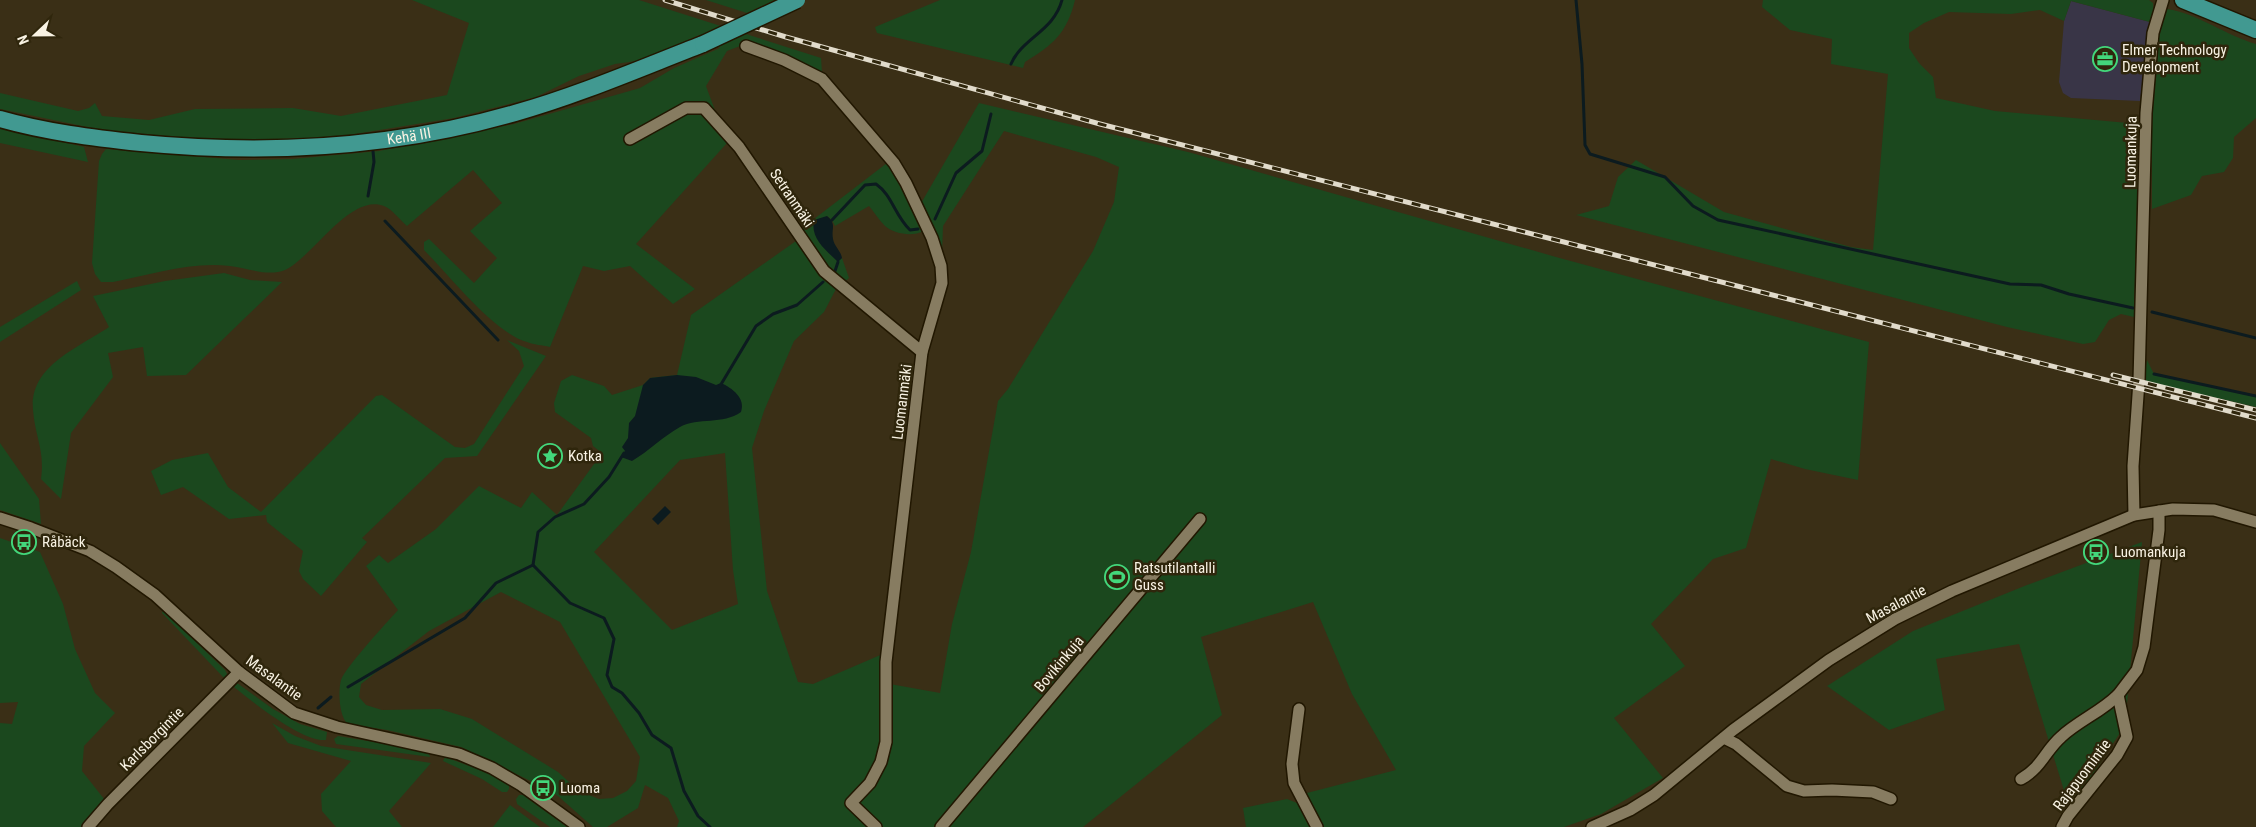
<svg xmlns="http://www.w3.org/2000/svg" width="2256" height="827" font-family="'Roboto Condensed',sans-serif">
<rect width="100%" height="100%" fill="#3a2f16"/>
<polygon fill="#393547" points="2071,1 2150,22 2140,101 2071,98 2063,93 2059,82 2064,21"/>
<g fill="#1b481e" fill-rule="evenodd">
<path d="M412,0H639L821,58L822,73L787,56L748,43L727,51L706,86L727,143L636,244L695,289L673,304L630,266L604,271L583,266L550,347C542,345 534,345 527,342C493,332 450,276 424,250V242L429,239L474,283L497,258L470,231L502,203L473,170L407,226C400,220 392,209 384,206C350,193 313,257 285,270C268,277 248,268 230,266C192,261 150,275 113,282H101L95,274L92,263L99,161L102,154L106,149L239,160L292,159L379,151L514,124L640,88L674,68L720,48L699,35L643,60L615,64L579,76L536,97L454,118L330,138L207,140L102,130L0,109V93L78,111L89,108L95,103L102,116L149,120L195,109L293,108L341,116L447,95L469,23Z"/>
<polygon points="706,0 775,0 747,13"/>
<path d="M940,0H1075C1067,33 1053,45 1025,62L1023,68L877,33L875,27Z"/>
<polygon points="1763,0 2149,0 2153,3 2154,14 2150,22 2071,1 2064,21 2040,10 2011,14 1949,12 1924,23 1909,33 1909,48 1919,63 1933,77 1936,98 1995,111 2139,124 2134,317 2121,314 2109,320 2095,342 2083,344 2007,327 1576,215 1609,206 1618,177 1636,160 1724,212 1851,247 1873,250 1888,74 1831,64 1832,39 1790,30 1762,7"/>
<path d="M2167,9C2199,14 2225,35 2256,44V118L2234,137L2233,158L2224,172L2202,176L2191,195L2152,209V101L2159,28Z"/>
<path d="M979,103L1188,152L1556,257L1869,342L1858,480L1805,469L1771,459L1746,548L1713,559L1651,624L1685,666L1614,718L1663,778L1601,814L1564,827H1320L1303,794L1396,770L1352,694L1313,602L1201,637L1222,715L1083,827H677L679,821L668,798L645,785L638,808L607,827H593L558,796L543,787L461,747L387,730L348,724C339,717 338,691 341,680C345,668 387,622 398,610L366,566L379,555L388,563L436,529L479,486L521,508L532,492L557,515L602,453L593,446L591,438L555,412L554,403L561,381L572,375L604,386L612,395L643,385L650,378L677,375L691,315L796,241L801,229L887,163L902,185L923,231C913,237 894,234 885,226C879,220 874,212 869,206L835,226L832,220L827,216L838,261L842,258L849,278L836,289L824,312L794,341L764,411L752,448L767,591L798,682L813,684L885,653L893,655L890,684L940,693L952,624L971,552L998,401L1008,389L1093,251L1114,202L1119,167L1096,157L1004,131L943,226L942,253L920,205ZM725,453L733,570L738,604L672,630L594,552L680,460ZM501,592L560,622L640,757L636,781L627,791L613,798L599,799L579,791L558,772L472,719L440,709L382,710L366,705L359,697L361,684L429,631Z"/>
<polygon points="0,127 84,147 88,162 0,143"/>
<path d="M224,273L250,280L282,282L186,375L147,376L143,347L108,353L113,377L71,433L61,499L41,479C45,450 35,437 33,410C29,366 78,348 109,327L93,296L165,281Z"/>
<polygon points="77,281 81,290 0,342 0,327"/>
<polygon points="507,340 546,356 477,456 445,458 362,538 367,542 321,596 303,579 299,571 303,551 267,522 266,515 229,519 183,487 161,495 151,471 172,460 208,453 228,487 261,512 376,396 382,395 455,447 465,448 474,444 524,366 519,351"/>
<polygon points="2147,360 2154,374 2256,396 2256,407 2143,381"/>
<polygon points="0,443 39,499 41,524 0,510"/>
<polygon points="0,538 40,552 63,604 75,649 95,693 115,713 84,746 82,771 108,804 85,827 0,827 0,723 12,724 18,702 0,703"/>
<polygon points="2142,542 2125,725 2070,810 2019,644 1936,659 1945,710 1889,730 1827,686 1913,631 2027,585"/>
<polygon points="163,610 225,670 228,676 225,679 164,615 162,613"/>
<path d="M237,683L273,709L300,724L327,732L326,740C302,742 253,702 234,687Z"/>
<polygon points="272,723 295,736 321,746 431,763 389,811 402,827 336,827 322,811 321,794 351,761 288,743"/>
<polygon points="338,736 428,751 430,757 336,744 334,739"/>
<polygon points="445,757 483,771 509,785 509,789 507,792 502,792 482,779 443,761"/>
<polygon points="519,795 523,795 567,827 550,827 517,804 516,799"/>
<polygon points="1287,799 1297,803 1310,827 1246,827 1243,808"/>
<polygon points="510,805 540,827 493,827"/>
</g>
<g fill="#0c1b1f">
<path d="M827,216C837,224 831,228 833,239C834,246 841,251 842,258L838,262C826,250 810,239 814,220Z"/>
<path d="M677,375L696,377L716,385L721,383C732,388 746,398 741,412C723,425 698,417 680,427C662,437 649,451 632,461L621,457L625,451L622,447L628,438L629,423L635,416L643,385L650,378Z"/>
<polygon points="665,506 671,512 658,525 652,519"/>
</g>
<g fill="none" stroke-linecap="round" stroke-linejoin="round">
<g stroke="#0c1b1f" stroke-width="3">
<polyline points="1576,0 1582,64 1585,145 1590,154 1665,177 1693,206 1718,220 2010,284 2041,285 2069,294 2133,308"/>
<path d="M1011,64C1022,38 1054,31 1062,0"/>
<polyline points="368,196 374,162 373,151"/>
<polyline points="935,219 956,173 982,151 991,114"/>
<path d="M832,220L865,185L876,184C892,195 895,216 910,230L918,229"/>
<polyline points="385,221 498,340"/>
<polyline points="835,271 838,262"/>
<polyline points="2152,312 2256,338"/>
<polyline points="2154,374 2256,396"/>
<polyline points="720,386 756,326 773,314 797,305 823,282"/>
<polyline points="624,453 609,477 584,504 555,517 538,532 533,565 570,603 604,618 614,639 607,675 612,687 622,693 639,713 652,735 671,748 684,791 698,816 710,827"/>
<polyline points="348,687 465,618 496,583 533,565"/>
<polyline points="318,708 331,697"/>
</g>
<defs>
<g id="minor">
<polyline points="746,46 784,60 822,79 894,163 906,183 932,238 941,266 942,283 922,352 886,662 886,742 881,762 870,783 851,803 876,827"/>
<polyline points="630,139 686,108 704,108 739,147 824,271 922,352"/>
<polyline points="2134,515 2133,466 2139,381 2146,113 2153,33 2163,0"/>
<polyline points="0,518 31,528 90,551 116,567 155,595 239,672 294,713 337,727 459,754 492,768 521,785 579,827"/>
<polyline points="1299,709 1292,764 1294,783 1317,827"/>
<polyline points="1724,738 1736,744 1787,786 1804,791 1832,790 1873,792 1891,799"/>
<path d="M2021,779C2042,767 2045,751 2061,737C2078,721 2101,712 2118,695"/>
<polyline points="88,827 108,804 239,672"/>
<polyline points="941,827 1200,519"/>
<polyline points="1592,827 1630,810 1654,795 1733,730 1829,660 1895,619 1952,591 2134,515 2173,509 2214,510 2256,522"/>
<polyline points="2062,827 2068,816 2117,755 2127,737 2118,695 2137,670 2144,647 2159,530 2159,511"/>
</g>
<g id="highway">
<polyline points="2183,0 2256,30"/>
<path id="s1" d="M0,119C45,132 94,138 141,143C266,155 394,148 515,113C579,95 641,68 703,44"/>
</g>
</defs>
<use href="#minor" stroke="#211701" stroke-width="14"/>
<use href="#highway" stroke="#211701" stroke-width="19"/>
<use href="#minor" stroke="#877c61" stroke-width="11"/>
<use href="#highway" stroke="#419991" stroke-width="16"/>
<defs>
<g id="rail">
<polyline points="665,0 786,37 1100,124 2256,418"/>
<polyline points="2113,375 2256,410"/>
</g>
</defs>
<use href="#rail" stroke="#e1dbcb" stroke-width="5"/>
<use href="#rail" stroke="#2f260c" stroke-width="3" stroke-dasharray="9" stroke-linecap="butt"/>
<defs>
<polyline id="highway-bridge" points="703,44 797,0"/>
</defs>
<use href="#highway-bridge" stroke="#211701" stroke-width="19" stroke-linecap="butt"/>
<use href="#highway-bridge" stroke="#419991" stroke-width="16"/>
</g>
<defs>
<symbol id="office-ring" viewBox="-11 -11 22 22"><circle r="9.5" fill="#2f260c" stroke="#43d77b" stroke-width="1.5"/><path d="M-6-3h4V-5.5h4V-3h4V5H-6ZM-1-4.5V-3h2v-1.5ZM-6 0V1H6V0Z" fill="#43d77b"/></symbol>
<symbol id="sight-ring" viewBox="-11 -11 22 22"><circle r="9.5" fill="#2f260c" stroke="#43d77b" stroke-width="1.5"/><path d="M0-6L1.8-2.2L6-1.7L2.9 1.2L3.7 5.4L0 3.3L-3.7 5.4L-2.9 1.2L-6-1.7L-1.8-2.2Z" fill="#43d77b"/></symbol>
<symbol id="bus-ring" viewBox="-11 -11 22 22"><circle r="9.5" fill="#2f260c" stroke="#43d77b" stroke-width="1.5"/><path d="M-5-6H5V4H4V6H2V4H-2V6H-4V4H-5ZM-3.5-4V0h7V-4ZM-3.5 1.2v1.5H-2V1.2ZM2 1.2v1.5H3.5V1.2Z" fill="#43d77b"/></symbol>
<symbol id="stadium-ring" viewBox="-11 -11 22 22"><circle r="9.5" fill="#2f260c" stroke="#43d77b" stroke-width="1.5"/><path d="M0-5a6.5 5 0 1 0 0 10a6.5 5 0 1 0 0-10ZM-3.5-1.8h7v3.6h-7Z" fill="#43d77b"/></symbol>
</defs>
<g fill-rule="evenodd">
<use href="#office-ring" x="2091" y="45" width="28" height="28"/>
<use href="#sight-ring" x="536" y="442" width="28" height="28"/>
<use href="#bus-ring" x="10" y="528" width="28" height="28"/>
<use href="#bus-ring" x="2082" y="538" width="28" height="28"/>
<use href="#stadium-ring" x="1103" y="563" width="28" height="28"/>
<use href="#bus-ring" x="529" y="774" width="28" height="28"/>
</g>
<g text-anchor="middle" stroke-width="5" stroke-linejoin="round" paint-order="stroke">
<g font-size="15" fill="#f8f2e3" stroke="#2f260c" text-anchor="start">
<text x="2122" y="55">Elmer Technology<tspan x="2122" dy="17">Development</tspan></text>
<text x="568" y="461">Kotka</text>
<text x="42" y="547">Råbäck</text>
<text x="2114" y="557">Luomankuja</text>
<text x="1134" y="573">Ratsutilantalli<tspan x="1134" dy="17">Guss</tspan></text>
<text x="560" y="793">Luoma</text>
</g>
<g font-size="15" fill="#f8f2e3" stroke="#2f260c">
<text dy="5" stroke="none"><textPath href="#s1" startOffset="412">Kehä III</textPath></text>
<text transform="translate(2131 152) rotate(-89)" y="5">Luomankuja</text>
<text transform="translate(792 198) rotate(56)" y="5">Setranmäki</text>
<text transform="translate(902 402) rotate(-83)" y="5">Luomanmäki</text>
<text transform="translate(1896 604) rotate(-28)" y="5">Masalantie</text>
<text transform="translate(1059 664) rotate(-50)" y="5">Bovikinkuja</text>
<text transform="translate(274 678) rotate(36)" y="5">Masalantie</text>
<text transform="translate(152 739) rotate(-45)" y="5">Karlsborgintie</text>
<text transform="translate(2082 775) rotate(-53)" y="5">Rajapuomintie</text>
</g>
</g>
<g transform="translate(35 35) rotate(248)" stroke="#2f260c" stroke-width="4" paint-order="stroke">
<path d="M0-4L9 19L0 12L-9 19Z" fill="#f8f2e3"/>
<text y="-8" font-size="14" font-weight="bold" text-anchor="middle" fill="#f8f2e3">N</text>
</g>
</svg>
